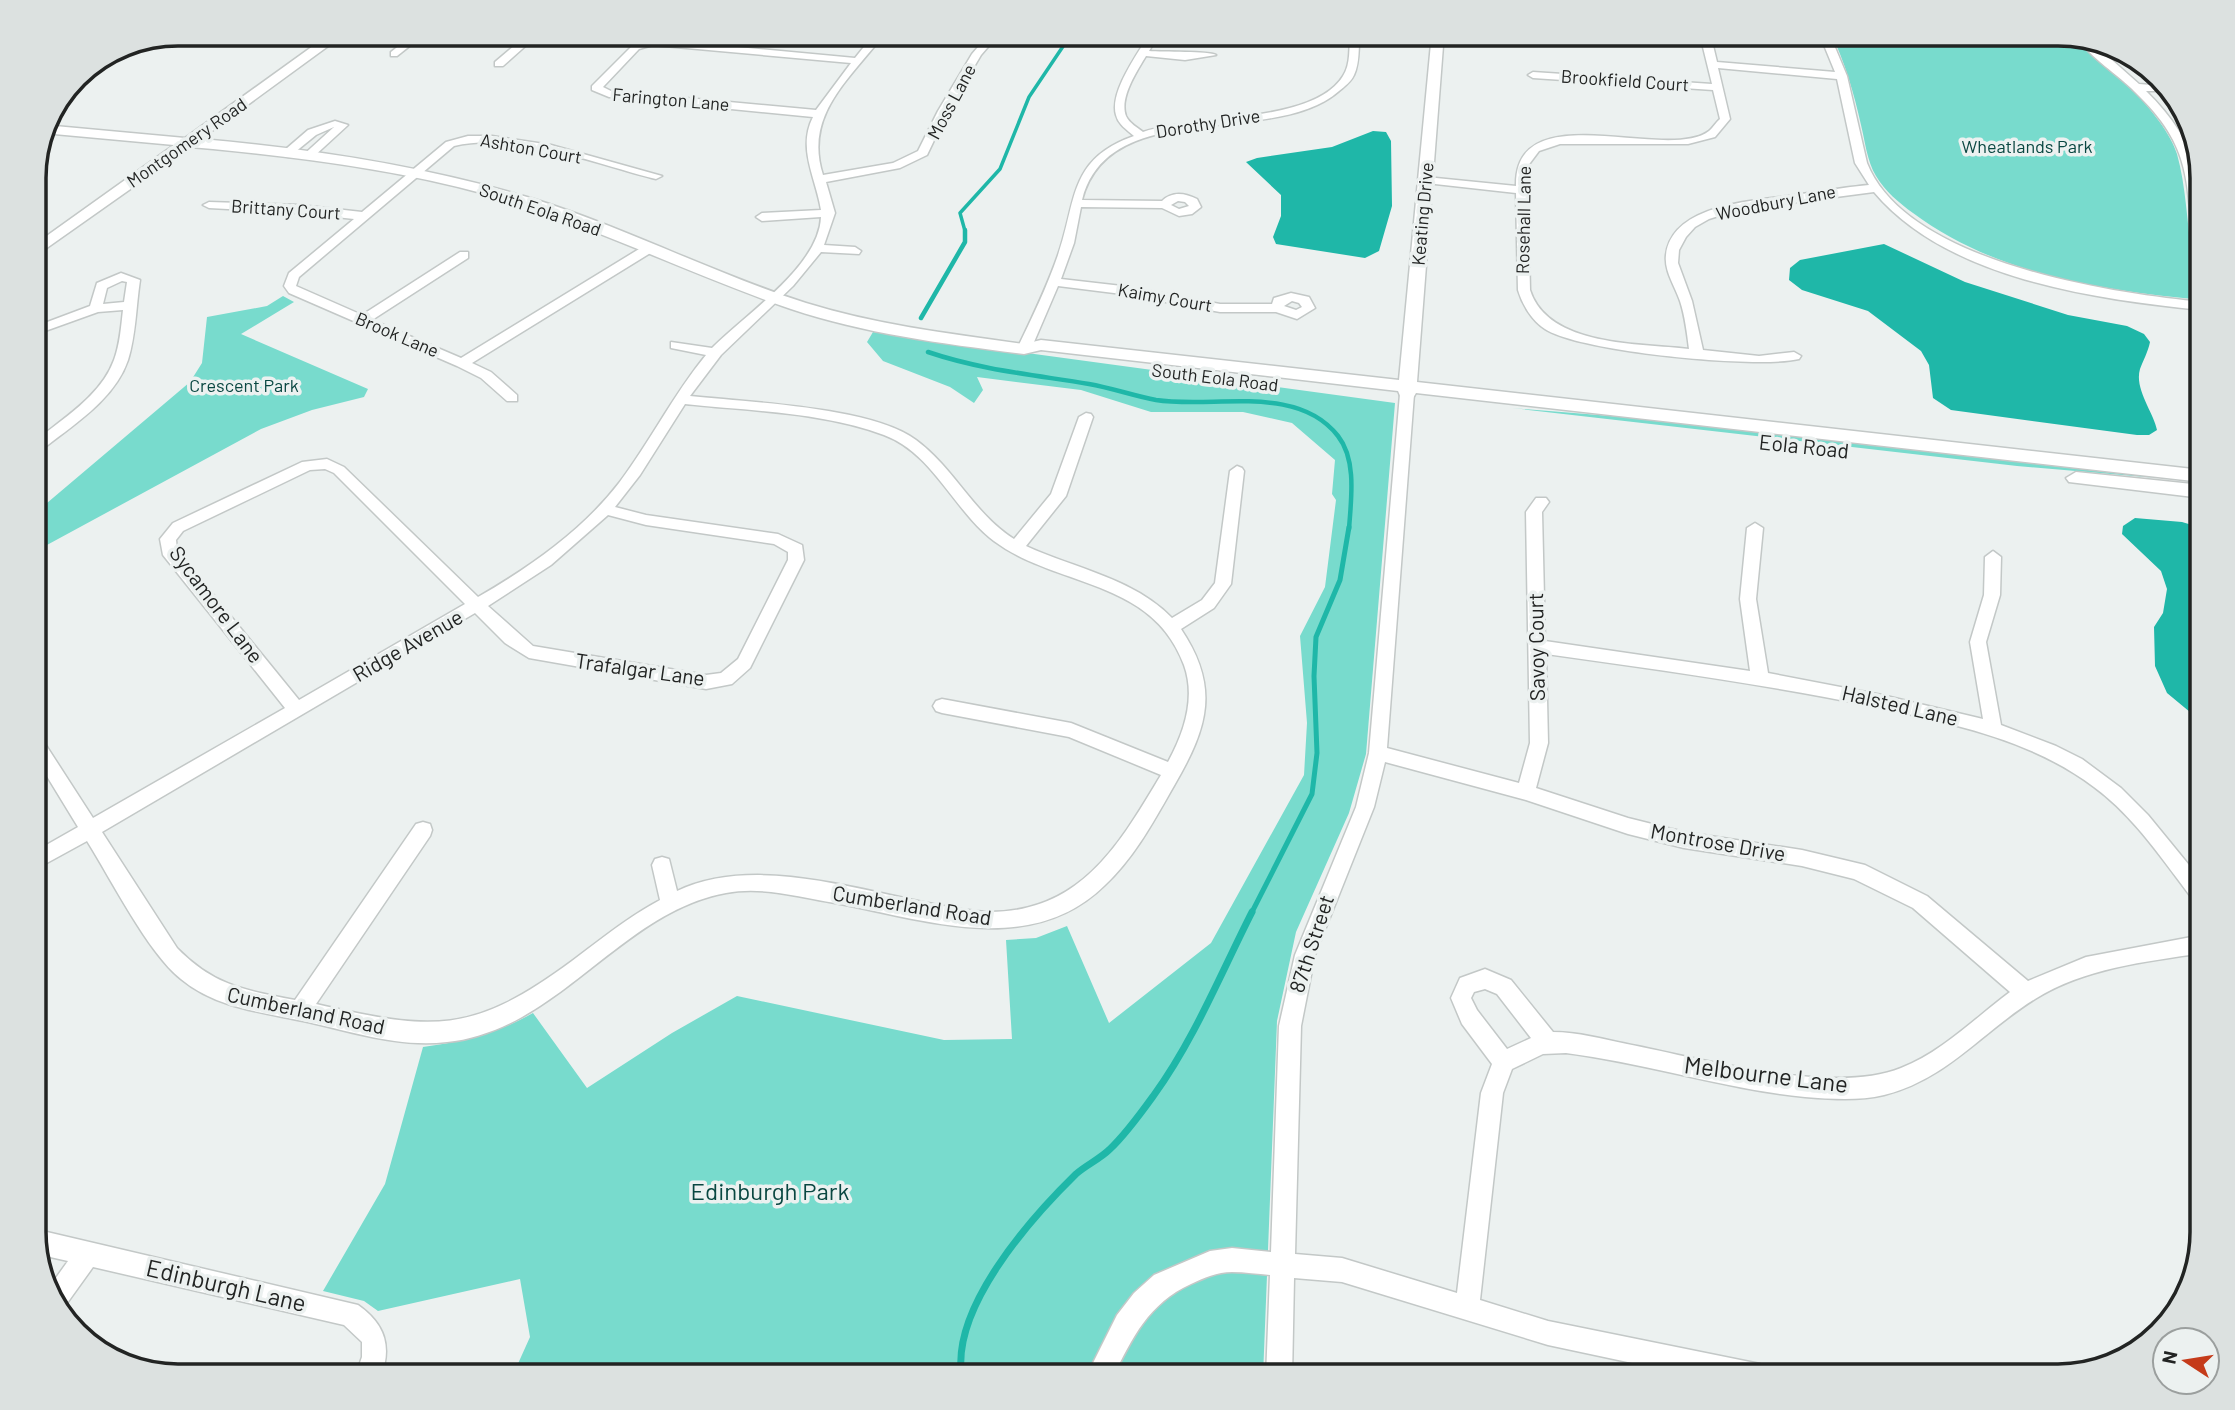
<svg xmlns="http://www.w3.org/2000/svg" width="2235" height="1410" font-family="Barlow,sans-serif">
<rect width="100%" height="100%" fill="#ecf1f0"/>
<g fill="#78dbcd">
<path d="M1831,33H2058C2093,44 2167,117 2177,154C2186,186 2187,223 2192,256C2195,272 2202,283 2202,300C2102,290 1996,275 1913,213C1899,203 1885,191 1876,176C1867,161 1865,141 1861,125C1854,93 1845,63 1831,33Z"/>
<polygon points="283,296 294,302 241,334 368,389 364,397 312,410 261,429 34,552 34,514 190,382 202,363 207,317 267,306"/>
<path d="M873,332L1395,403L1366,754L1349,813L1296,932L1277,1021L1263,1377H512L530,1337L520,1279L378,1311L364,1301L323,1291L385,1184L423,1047C463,1042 498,1033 533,1013L587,1088L672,1033L737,996L944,1040L1012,1039L1006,940L1036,938L1067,926L1109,1023L1211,943L1304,775L1307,723L1300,636L1325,587L1336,500L1332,494L1335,460L1292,423L1243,412H1151L1081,390L977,377L983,390L974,403L950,387L883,361L867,342Z"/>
<polygon points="1512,408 1636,418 2157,478 2017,466"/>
</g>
<g fill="#1fb7a8">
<polygon points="1373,131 1386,132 1391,141 1392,206 1379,251 1365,258 1276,244 1273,237 1281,216 1281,195 1246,162 1257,158 1332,147"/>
<path d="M1884,244L1965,282L2068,315L2127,326L2144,334L2150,342C2148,352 2143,361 2140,369C2134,389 2154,413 2157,430L2149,435H2137L1951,410L1933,398L1929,365L1921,351L1868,311L1802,290L1789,280L1790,268L1800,260Z"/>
<polygon points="2135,518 2182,522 2202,528 2202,722 2167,693 2155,666 2154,627 2163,613 2167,589 2161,571 2122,534 2123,526"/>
</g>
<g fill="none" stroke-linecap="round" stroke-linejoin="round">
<polyline stroke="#1fb7a8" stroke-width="3.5" points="965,231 960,213 1000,169 1029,97 1072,33"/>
<g stroke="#1fb7a8" stroke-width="4.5">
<polyline points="921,318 965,242 965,230"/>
<path d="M928,352C981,370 1035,375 1089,384C1112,388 1134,396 1156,400C1213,409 1297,383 1338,436C1357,460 1351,500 1349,529"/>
</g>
<polyline stroke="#1fb7a8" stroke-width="5" points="1251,914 1312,794 1317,753 1314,676 1316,637 1340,580 1349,527"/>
<path stroke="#1fb7a8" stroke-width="7" d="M962,1377C950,1309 1030,1219 1076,1174C1086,1165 1100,1159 1110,1149C1126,1134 1141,1113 1154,1095C1194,1040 1221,973 1252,912"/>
<defs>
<g id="minor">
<polygon points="415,33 426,33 397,56 391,56 391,52"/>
<polygon points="529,33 540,33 503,66 495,66 495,62"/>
<path d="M875,33H885C852,77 803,114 823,175L893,163L918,151L938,111L972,54L990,33H1000L981,55L948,111L927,155L900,168L826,182L835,213L824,245L855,247L861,251L859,254L821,252L793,286L721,355L690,396C746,402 873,407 916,440C954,468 974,514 1014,539L1051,494L1079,417L1086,413L1091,414L1093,417L1066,496L1026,546C1076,569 1133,578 1172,618L1202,600L1215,583L1230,471L1237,466L1242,468L1244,471L1231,584L1214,608L1181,629C1220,687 1208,727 1175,784C1155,819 1135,857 1105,885C1030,959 924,919 835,903C799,897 762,886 726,893C647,907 590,979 522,1017C501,1029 472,1040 447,1042C398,1048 350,1031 303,1021C261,1012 216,1008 181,979C148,953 111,879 87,841L34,870V852L78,827L34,755V734L40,736L93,818L285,708L163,555L160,539L173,523L302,462L327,459L344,467L478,597C530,567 582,531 619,483C650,442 673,395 706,355L671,348V342L712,348C744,315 819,267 821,217L762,221L756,217L762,213L821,210C816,178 797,149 813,117L609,97L592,90V86L633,45L653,39L855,58ZM653,45L851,63L816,110L611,91L603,87L639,49ZM685,404C750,411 822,412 884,435C933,453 954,511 994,541C1057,588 1152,578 1184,665C1196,698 1184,733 1168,762L1071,723L942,699L936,701L933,706L936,711L942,713L1069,737L1161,775C1119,845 1081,912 989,912C892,905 769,848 677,891L669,859L662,857L655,859L652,865L660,900C628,917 600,940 572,961C472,1035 433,1031 316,1004L430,836L432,830L430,824L423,822L416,824L295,1000C245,990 214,986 177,948L102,832L475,613L505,643L529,658L706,689L732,684L750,668L804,560L802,545L778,534L646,515L615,507L640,475ZM325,469L334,473L465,604L299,700L177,550L176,540L183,531L310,470ZM608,515L646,525L774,544L788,552V560L738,659L721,673L706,675L533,646L488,606L551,565Z"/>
<path d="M1150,33H1160L1149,51C1162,52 1210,51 1216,55L1185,60L1146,56C1137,71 1119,98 1126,116C1129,123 1138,128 1143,132C1194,115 1314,124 1343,76C1351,64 1349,47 1350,33H1360C1358,47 1360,63 1354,75C1351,82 1345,86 1339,91C1273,149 1109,94 1082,200L1162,201C1172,191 1185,193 1197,199L1201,207L1192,214L1179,216L1162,208L1081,207L1074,243L1061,279L1122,286L1220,304H1272L1274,298L1291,293L1309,297L1315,308L1297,319L1276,312H1220L1122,294L1058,286L1031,349L1029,352H1019L1017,349C1032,318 1047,287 1058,255C1077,201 1068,159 1134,136C1127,130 1118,124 1116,115C1109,92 1139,52 1150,33ZM1178,201L1185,202L1189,206L1179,209L1171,205ZM1292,301L1299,303L1302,307L1296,310L1284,306Z"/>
<path d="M1668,33H1710L1717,62L1835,72L1819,33H1829L1847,76L1867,163C1906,262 2109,293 2202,302V310C2094,299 1947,279 1874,192L1737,210L1709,219L1695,227L1686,237L1679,250L1678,263L1692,301L1703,350L1759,356L1794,352L1801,356L1799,359C1757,369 1580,352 1545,329C1532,321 1522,304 1518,290L1516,193L1426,183L1420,180L1426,177L1516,186C1514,93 1667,163 1709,131C1713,128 1716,122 1720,119L1713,90L1533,78L1528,75L1533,72L1712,84L1701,39ZM1718,68L1837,79L1855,163L1869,185C1844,187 1819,192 1794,195C1756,201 1672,203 1666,255C1664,271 1675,286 1680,301C1685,316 1687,333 1689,349C1640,343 1548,347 1530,290L1527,167L1539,151L1560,144H1688L1715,137L1730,119Z"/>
<path d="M2080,40L2094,44L2139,84L2164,86L2169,91H2146C2204,148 2202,189 2202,266L2196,262C2184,184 2197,151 2134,91C2121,77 2087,55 2080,40Z"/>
<polygon points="335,121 348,125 311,159 301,157 334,127 316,135 289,157 279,155 308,130"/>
<path d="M468,136H492L551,145L662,176L656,179C596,164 515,131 454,146L299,277L296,286L362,315L460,252H468V258L372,320L461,358L644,246H652V252L472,363L491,372L517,395V401H507L481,378L457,366L289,293L284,286L289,273L354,219L299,213L209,208L203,205L209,202L299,205L362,212L446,142Z"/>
<path d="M121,273L140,280C136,306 136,335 128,360C114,401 71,426 39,452L34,454V442C62,419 101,396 114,360C120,344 121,327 123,310L98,312L34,335V327L90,306L97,283ZM122,281L127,282L124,302L103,304L107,288Z"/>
<path d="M1407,390L1414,394L1387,748L1519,783L1530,743L1526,512L1536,498H1546L1549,502L1542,512L1545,641L1750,671L1740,599L1747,528L1755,523L1763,528L1756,599L1768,673L1882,695L1983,719L1970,642L1984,595L1985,557L1993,551L2001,557L2000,595L1986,642L2001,725L2056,746L2082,759L2121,788L2148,815L2202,881V905L2195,902C2164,862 2135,817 2094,787C2029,738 1948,723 1871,706C1763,684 1654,669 1546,654L1548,743L1536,788L1628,818L1684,832L1802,850L1865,865L1927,896L2028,981L2086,957L2202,935V953C2145,962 2084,968 2035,999C1983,1031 1946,1080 1884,1095C1859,1101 1831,1099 1805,1097C1724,1089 1646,1063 1566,1053L1543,1054L1512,1069L1503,1093L1480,1300L1548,1321L1760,1364L1769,1368L1773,1377H1698L1548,1345L1342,1282L1294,1278L1292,1377H1266L1270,1275C1258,1274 1245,1272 1232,1272C1217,1272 1204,1278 1191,1284C1149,1303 1132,1338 1113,1377H1086L1117,1315L1134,1293L1154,1275L1210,1251L1232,1248L1271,1252L1279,1026L1295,955L1356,807L1369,753L1400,394ZM1385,762L1526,800L1628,834L1684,848L1802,866L1854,879L1913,908L2010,992C1975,1018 1942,1052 1901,1068C1833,1096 1699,1058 1627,1044C1602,1039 1578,1032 1553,1032L1511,980L1485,969L1460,978L1451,998L1462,1024L1492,1064L1481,1093L1457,1293L1342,1258L1295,1254L1301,1026L1315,955L1374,807ZM1485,989L1497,994L1531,1038L1507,1049L1477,1010L1471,998L1474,992Z"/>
<path d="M34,1229L358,1305C385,1324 392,1346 381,1377H355L362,1357V1342L344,1325L93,1267L60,1313L53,1305L48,1289L68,1261L37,1254Z"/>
</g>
<g id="tertiary">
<path d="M331,33H346L201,139C314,149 425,166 534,199C626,228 713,273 806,303C877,325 950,334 1024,344L1041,340L1399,380L1432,33H1444L1417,382L2202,470V482L1416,393L1413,398H1401L1398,391L1041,350L1024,354C945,344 866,334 791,309C689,274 592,225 489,195C399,170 306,158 213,149L190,147L34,257V245L174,145L43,133L44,125L185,138Z"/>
<polygon points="2076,472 2202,485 2202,498 2069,482 2066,478"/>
</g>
</defs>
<use href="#minor" stroke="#c3c8c7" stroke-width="3"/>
<use href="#tertiary" stroke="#c3c8c7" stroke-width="3"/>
<use href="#minor" fill="#fff" fill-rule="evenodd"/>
<use href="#tertiary" fill="#fff" fill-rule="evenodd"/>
</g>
<g text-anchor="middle" stroke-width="7" stroke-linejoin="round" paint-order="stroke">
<g font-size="18" fill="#222423" stroke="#ecf1f0">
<text transform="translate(1625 81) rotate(4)" y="6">Brookfield Court</text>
<text transform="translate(671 100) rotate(5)" y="6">Farington Lane</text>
<text transform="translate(952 102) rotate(-62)" y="6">Moss Lane</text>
<text transform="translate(1208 124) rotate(-9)" y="6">Dorothy Drive</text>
<text transform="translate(187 143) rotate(-35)" y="6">Montgomery Road</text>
<text transform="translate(531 149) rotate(10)" y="6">Ashton Court</text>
<text transform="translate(1776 203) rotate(-11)" y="6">Woodbury Lane</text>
<text transform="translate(286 210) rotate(4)" y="6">Brittany Court</text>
<text transform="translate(540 210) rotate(19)" y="6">South Eola Road</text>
<text transform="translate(1423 214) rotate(-85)" y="6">Keating Drive</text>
<text transform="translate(1524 220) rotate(-89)" y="6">Rosehall Lane</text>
<text transform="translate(1165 298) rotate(10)" y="6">Kaimy Court</text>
<text transform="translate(397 335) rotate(23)" y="6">Brook Lane</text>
<text transform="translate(1215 378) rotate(7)" y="6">South Eola Road</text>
</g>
<g font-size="18" fill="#094741" stroke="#ecf1f0">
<text x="2027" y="153">Wheatlands Park</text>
<text x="244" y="392">Crescent Park</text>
</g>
<g font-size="21" fill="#222423" stroke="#ecf1f0">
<text transform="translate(1804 447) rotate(6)" y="7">Eola Road</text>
<text transform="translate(216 605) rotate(53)" y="7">Sycamore Lane</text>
<text transform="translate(408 646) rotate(-30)" y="7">Ridge Avenue</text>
<text transform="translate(1537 647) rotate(-91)" y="7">Savoy Court</text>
<text transform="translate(640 670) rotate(8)" y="7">Trafalgar Lane</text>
<text transform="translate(1900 706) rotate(13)" y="7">Halsted Lane</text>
<text transform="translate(1718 843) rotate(10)" y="7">Montrose Drive</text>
<text transform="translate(912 906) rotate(9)" y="7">Cumberland Road</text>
<text transform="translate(1312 944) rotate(-72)" y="7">87th Street</text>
<text transform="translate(306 1011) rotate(12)" y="7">Cumberland Road</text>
</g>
<g font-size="24" fill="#222423" stroke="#ecf1f0">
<text transform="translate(1766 1075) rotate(7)" y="8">Melbourne Lane</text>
<text transform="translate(226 1286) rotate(13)" y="8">Edinburgh Lane</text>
</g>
<g font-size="24" fill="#094741" stroke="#ecf1f0">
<text x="770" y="1200">Edinburgh Park</text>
</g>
</g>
<path d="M0 0H2235V1410H0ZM178 46H2058A132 132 0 0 1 2190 178V1232A132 132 0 0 1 2058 1364H178A132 132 0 0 1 46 1232V178A132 132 0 0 1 178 46Z" fill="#dce1e0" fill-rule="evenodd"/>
<path fill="none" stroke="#222423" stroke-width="3.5" d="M178 46H2058A132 132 0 0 1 2190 178V1232A132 132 0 0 1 2058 1364H178A132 132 0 0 1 46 1232V178A132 132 0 0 1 178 46Z"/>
<g transform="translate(2186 1361) rotate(282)"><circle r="33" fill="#ecf1f0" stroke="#9b9f9e" stroke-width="2"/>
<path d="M0-5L12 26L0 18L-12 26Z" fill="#c53b1a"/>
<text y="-10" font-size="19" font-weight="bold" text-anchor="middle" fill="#222423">N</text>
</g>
</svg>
